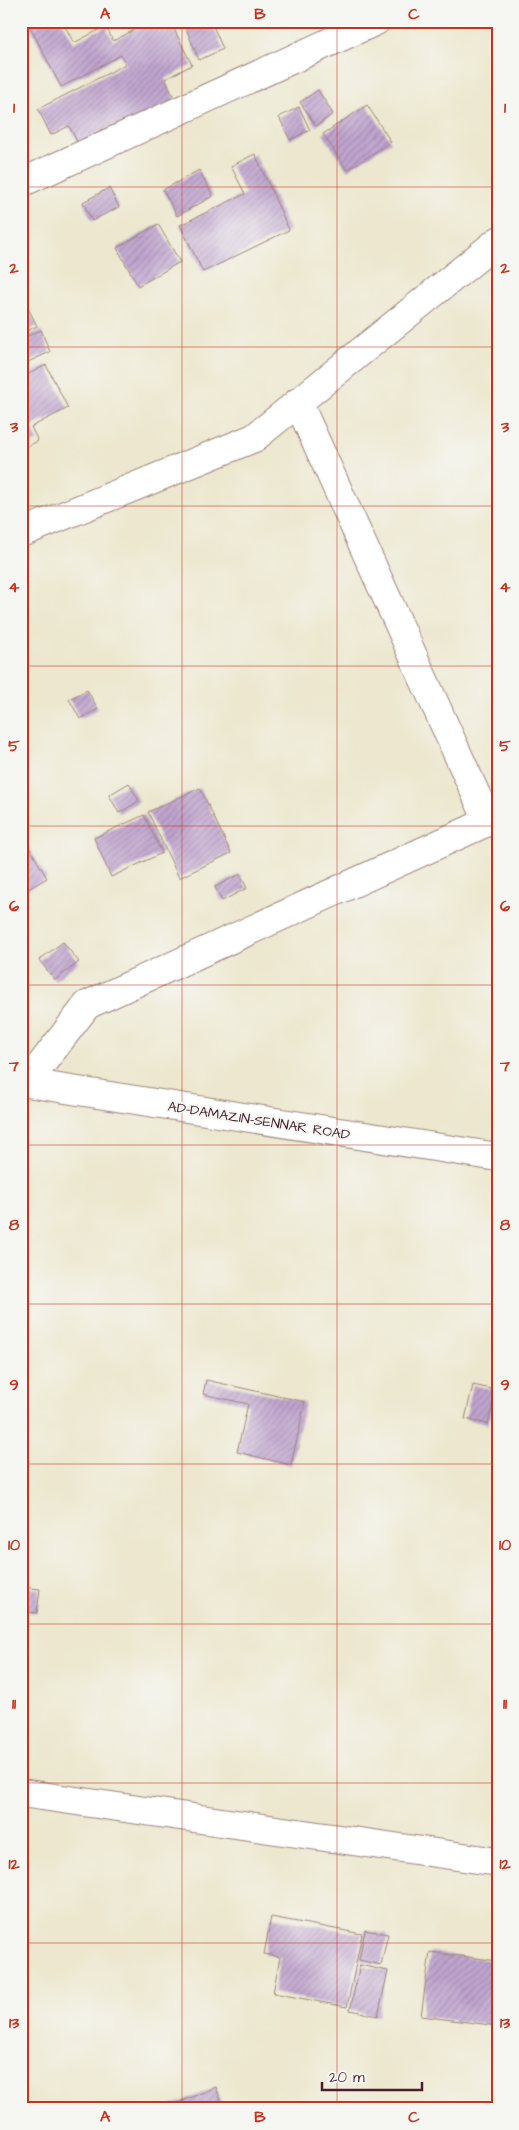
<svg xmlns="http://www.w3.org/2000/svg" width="519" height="2130" font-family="'Architects Daughter',sans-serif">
<defs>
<pattern id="building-hatch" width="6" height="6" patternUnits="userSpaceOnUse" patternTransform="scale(1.25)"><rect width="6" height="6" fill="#c0a5cf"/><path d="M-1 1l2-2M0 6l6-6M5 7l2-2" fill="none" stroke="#9e86a8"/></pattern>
</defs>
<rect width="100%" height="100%" fill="#f6f6f2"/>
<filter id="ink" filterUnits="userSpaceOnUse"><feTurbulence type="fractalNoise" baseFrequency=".02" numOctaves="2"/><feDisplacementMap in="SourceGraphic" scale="10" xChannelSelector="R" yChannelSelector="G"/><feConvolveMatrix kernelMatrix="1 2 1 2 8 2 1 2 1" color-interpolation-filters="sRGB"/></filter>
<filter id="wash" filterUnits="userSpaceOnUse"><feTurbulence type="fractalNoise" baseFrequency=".0096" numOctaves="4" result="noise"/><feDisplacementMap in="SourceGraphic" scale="20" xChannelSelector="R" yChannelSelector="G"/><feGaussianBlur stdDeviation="1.12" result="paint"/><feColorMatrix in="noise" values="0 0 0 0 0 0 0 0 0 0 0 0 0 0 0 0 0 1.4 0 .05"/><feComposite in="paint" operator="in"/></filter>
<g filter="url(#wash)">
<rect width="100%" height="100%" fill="#ece7ce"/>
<g id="blocks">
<g fill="url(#building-hatch)">
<polygon points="27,21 62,21 74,43 106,26 113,41 151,21 170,21 192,65 165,79 175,100 81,149 69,126 51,135 38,109 126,64 121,55 61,87"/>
<polygon points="183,21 211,21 223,49 199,60"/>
<polygon points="318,90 333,114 316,126 300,102"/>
<polygon points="367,105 391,142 347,170 323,134"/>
<polygon points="299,107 310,130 290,140 279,117"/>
<polygon points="255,154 289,230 203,272 180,225 245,194 231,166"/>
<polygon points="199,170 213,196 177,216 163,190"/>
<polygon points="109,188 119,207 92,221 83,202"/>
<polygon points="158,224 180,262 138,286 117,248"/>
<polygon points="21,294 37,326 21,334"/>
<polygon points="41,330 50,352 21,365 21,339"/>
<polygon points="46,365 68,408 31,427 38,441 21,449 21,378"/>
<polygon points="87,690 98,709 80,719 69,699"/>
<polygon points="129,783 139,801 119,813 109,795"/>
<polygon points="200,788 231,853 179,878 148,812"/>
<polygon points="144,815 162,853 111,877 94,838"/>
<polygon points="29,847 47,878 25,891 21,885 21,852"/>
<polygon points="240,874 247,888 222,901 215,887"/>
<polygon points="63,942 79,962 55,980 39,960"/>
<polygon points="206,1380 305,1402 291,1465 237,1452 248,1404 203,1394"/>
<polygon points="473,1385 496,1390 488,1424 465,1419"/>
<polygon points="21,1587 40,1589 37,1613 21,1611"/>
<polygon points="271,1917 362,1934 347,2007 273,1993 280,1957 264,1954"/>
<polygon points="365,1930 388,1934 381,1965 359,1960"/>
<polygon points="430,1952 498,1961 498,2026 421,2016"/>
<polygon points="360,1965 388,1971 378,2016 350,2010"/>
<polygon points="216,2087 224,2109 163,2109"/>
</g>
</g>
</g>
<g filter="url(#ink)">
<use href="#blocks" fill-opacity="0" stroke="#9b837c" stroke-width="1"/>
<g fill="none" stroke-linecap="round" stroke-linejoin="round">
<defs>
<g id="minor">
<polyline points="21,183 376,21"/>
<polyline points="298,402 488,821"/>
<polyline points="21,533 254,438 498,241"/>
<polyline points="27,1083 87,1005 498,817"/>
<polyline points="21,1793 498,1862"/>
</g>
<polyline id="highway" points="21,1082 498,1157"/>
</defs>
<use href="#minor" stroke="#9b837c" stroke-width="30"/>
<use href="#highway" stroke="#9b837c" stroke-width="30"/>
<use href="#minor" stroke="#fff" stroke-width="28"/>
<use href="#highway" stroke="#fff" stroke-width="28"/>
</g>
</g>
<path fill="none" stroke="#c8321e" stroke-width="1" stroke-opacity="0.55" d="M182,21V2109M337,21V2109M21,187H498M21,347H498M21,506H498M21,666H498M21,826H498M21,985H498M21,1145H498M21,1304H498M21,1464H498M21,1624H498M21,1783H498M21,1943H498"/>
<g text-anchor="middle" stroke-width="4" stroke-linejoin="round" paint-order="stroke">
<g font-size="14" fill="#4a1f2b" stroke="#f6f6f2">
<text transform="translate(259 1120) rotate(9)" y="5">AD-DAMAZIN-SENNAR ROAD</text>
</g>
</g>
<rect width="519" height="2130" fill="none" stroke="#f6f6f2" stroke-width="55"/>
<path d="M322 2082v8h100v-8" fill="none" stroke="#4a1f2b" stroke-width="2.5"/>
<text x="329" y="2082" font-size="15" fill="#4a1f2b" stroke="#f6f6f2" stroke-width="4" paint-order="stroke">20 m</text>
<rect x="28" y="28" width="464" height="2074" fill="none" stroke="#c8321e" stroke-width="2"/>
<g font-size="16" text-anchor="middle" font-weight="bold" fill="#c8321e">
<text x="105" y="19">A</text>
<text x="260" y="19">B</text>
<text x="414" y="19">C</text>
<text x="14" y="113">1</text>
<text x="505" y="113">1</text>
<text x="14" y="273">2</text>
<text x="505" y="273">2</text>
<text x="14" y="432">3</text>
<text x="505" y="432">3</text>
<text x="14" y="592">4</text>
<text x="505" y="592">4</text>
<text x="14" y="751">5</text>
<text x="505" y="751">5</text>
<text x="14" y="911">6</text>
<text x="505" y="911">6</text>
<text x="14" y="1071">7</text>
<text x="505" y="1071">7</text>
<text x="14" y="1230">8</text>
<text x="505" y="1230">8</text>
<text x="14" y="1390">9</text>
<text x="505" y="1390">9</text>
<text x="14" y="1550">10</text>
<text x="505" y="1550">10</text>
<text x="14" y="1709">11</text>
<text x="505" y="1709">11</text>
<text x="14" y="1869">12</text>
<text x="505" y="1869">12</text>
<text x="14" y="2028">13</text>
<text x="505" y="2028">13</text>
<text x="105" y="2122">A</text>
<text x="260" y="2122">B</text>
<text x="414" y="2122">C</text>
</g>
</svg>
